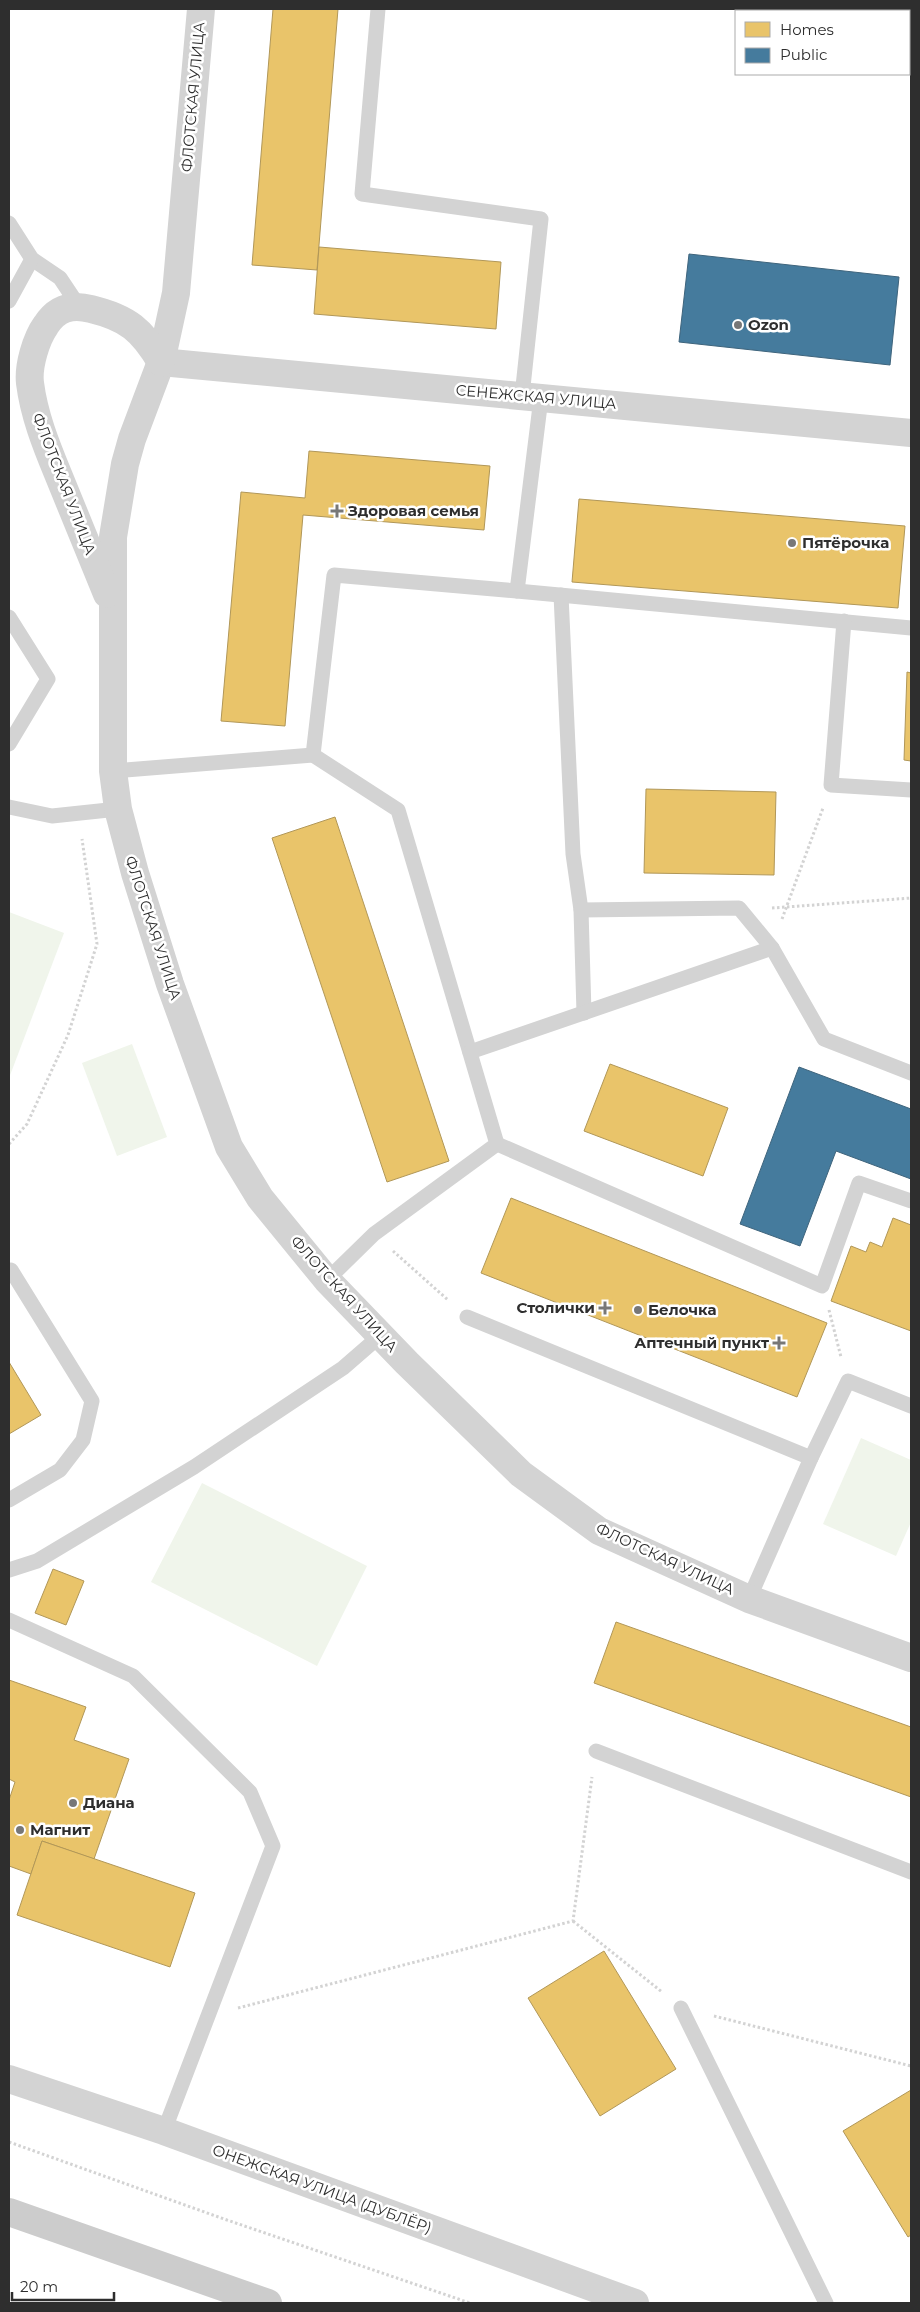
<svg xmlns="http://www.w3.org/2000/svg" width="920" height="2312" font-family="Montserrat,sans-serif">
<rect width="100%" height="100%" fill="#fff"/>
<g fill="#f0f5eb">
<polygon points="9,912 64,933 9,1078"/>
<polygon points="132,1044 167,1137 117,1156 82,1063"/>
<polygon points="861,1438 911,1460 911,1522 896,1556 823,1524"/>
<polygon points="202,1483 367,1566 317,1666 151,1582"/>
</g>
<g fill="#e9c46a" stroke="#b19758">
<polygon points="273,9 338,9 317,270 252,265"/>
<polygon points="319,247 501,262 496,329 314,314"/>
<polygon points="309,451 490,466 484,530 303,515 285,726 221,721 241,492 305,498"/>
<polygon points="579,499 905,526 898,608 572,582"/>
<polygon points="907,672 911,673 911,761 904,760"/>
<polygon points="646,789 776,792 774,875 644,873"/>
<polygon points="335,817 449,1161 387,1182 272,838"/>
<polygon points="610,1064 728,1108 703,1176 584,1131"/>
<polygon points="511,1198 827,1323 797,1397 481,1273"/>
<polygon points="893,1218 911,1225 911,1331 831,1301 851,1246 866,1252 870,1242 882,1247"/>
<polygon points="9,1362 41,1415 9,1434"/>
<polygon points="53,1569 84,1581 66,1625 35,1613"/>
<polygon points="616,1622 911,1727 911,1797 594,1683"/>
<polygon points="9,1680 86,1707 74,1740 129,1759 94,1859 42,1841 31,1874 9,1866 9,1800 15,1782 9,1779"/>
<polygon points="42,1841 195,1893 170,1967 17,1915"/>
<polygon points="604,1951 676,2069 600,2116 528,1998"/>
<polygon points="911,2090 911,2235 908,2237 843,2131"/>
</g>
<g fill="#457b9d" stroke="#3e647c">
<polygon points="689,254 899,277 890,365 679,342"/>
<polygon points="799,1067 911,1109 911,1179 836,1151 800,1246 740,1224"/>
</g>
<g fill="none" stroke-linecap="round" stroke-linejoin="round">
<g stroke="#d3d3d3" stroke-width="3" stroke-dasharray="2.5 2.5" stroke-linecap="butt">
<polyline points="772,908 911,898"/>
<polyline points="782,919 823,808"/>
<polyline points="9,1144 27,1124 68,1035 97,944 82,839"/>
<polyline points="393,1251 448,1300"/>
<polyline points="829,1310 841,1357"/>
<polyline points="573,1921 662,1992"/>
<polyline points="238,2008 573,1921 592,1777"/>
<polyline points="714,2016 911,2066"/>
<polyline points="9,2142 224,2219 470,2303"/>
</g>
<g stroke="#d3d3d3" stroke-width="15">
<polyline points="378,9 362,194 541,219 522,396"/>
<polyline points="779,11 780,9"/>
<polyline points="909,42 911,42"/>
<polyline points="9,223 32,259 60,278 78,305"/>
<polyline points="9,301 32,259"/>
<polyline points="517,591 911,628"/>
<polyline points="561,595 573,854 581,910 584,1013"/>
<polyline points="9,617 48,679 9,744"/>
<polyline points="844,621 831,785 911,790"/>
<polyline points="313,755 398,810 497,1144 374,1234 327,1280"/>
<polyline points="113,771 313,755 334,575 517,591 541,398"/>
<polyline points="9,807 52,816 118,809"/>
<polyline points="772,948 824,1039 911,1073"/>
<polyline points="470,1052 772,948 739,908 581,910"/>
<polyline points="497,1144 822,1286 859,1183 911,1201"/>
<polyline points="467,1317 811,1458 848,1381 911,1406"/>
<polyline points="9,1500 60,1470 83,1440 92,1401 11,1270"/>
<polyline points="9,1570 37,1561 194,1467 343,1368 381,1335"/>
<polyline points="749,1599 811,1458"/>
<polyline points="9,1620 133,1676 250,1792 273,1846 164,2131"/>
<polyline points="596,1751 911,1872"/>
<polyline points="681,2008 826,2303"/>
</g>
<g stroke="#d3d3d3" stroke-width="28">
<polyline points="201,9 176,293 161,362 132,439 125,464 113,537 113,771 118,809 135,873 170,984 229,1147 260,1198 327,1280 407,1363 521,1474 599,1531 749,1599 911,1658"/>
<polyline points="161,362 911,433"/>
<path d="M107,594C91,554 74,514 58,474C46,445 34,415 30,383C28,366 36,339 46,325C57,308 72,304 91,309C128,318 142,330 161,362"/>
<polyline points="9,2079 164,2131 635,2303"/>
</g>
<polyline stroke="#ccc" stroke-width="28" points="9,2212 268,2303"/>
</g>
<g fill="#777" stroke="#fff" stroke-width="2">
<circle cx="738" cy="325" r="5"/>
<path d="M334.5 503.5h5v5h5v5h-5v5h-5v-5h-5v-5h5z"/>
<circle cx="792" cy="543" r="5"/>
<path d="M602.5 1300.5h5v5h5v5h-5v5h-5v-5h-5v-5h5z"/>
<circle cx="638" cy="1310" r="5"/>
<path d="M776.5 1335.5h5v5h5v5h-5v5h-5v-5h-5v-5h5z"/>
<circle cx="73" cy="1803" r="5"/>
<circle cx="20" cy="1830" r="5"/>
</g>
<g text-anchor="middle" stroke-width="5" stroke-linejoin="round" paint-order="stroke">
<g font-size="15" fill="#2e2e2e" stroke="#fff">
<text transform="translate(193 97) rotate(-85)" y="5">ФЛОТСКАЯ УЛИЦА</text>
<text transform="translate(536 397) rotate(5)" y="5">СЕНЕЖСКАЯ УЛИЦА</text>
<text transform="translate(64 484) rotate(69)" y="5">ФЛОТСКАЯ УЛИЦА</text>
<text transform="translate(153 928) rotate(72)" y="5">ФЛОТСКАЯ УЛИЦА</text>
<text transform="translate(344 1294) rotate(48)" y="5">ФЛОТСКАЯ УЛИЦА</text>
<text transform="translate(665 1559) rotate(25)" y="5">ФЛОТСКАЯ УЛИЦА</text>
<text transform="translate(322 2189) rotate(20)" y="5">ОНЕЖСКАЯ УЛИЦА (ДУБЛЁР)</text>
</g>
<g font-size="15" font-weight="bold" fill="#2e2e2e" stroke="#fff" text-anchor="start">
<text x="748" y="330">Ozon</text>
<text x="348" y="516">Здоровая семья</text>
<text x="802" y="548">Пятёрочка</text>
<text x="595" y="1313" text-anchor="end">Столички</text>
<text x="648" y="1315">Белочка</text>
<text x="769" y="1348" text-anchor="end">Аптечный пункт</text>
<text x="83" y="1808">Диана</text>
<text x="30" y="1835">Магнит</text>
</g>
</g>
<rect width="920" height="2312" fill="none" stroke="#2e2e2e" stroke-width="20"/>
<rect x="735" y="10" width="175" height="65" fill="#ffffff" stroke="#ababab"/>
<rect x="745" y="22" width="25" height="15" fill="#e9c46a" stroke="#ababab"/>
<text x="780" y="35" font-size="15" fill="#2e2e2e">Homes</text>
<rect x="745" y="48" width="25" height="15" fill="#457b9d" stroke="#ababab"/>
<text x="780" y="60" font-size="15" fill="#2e2e2e">Public</text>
<path d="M12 2292v8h102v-8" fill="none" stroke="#2e2e2e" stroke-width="2.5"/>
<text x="20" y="2292" font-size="15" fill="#2e2e2e" stroke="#ffffff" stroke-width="4" paint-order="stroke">20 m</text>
</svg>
